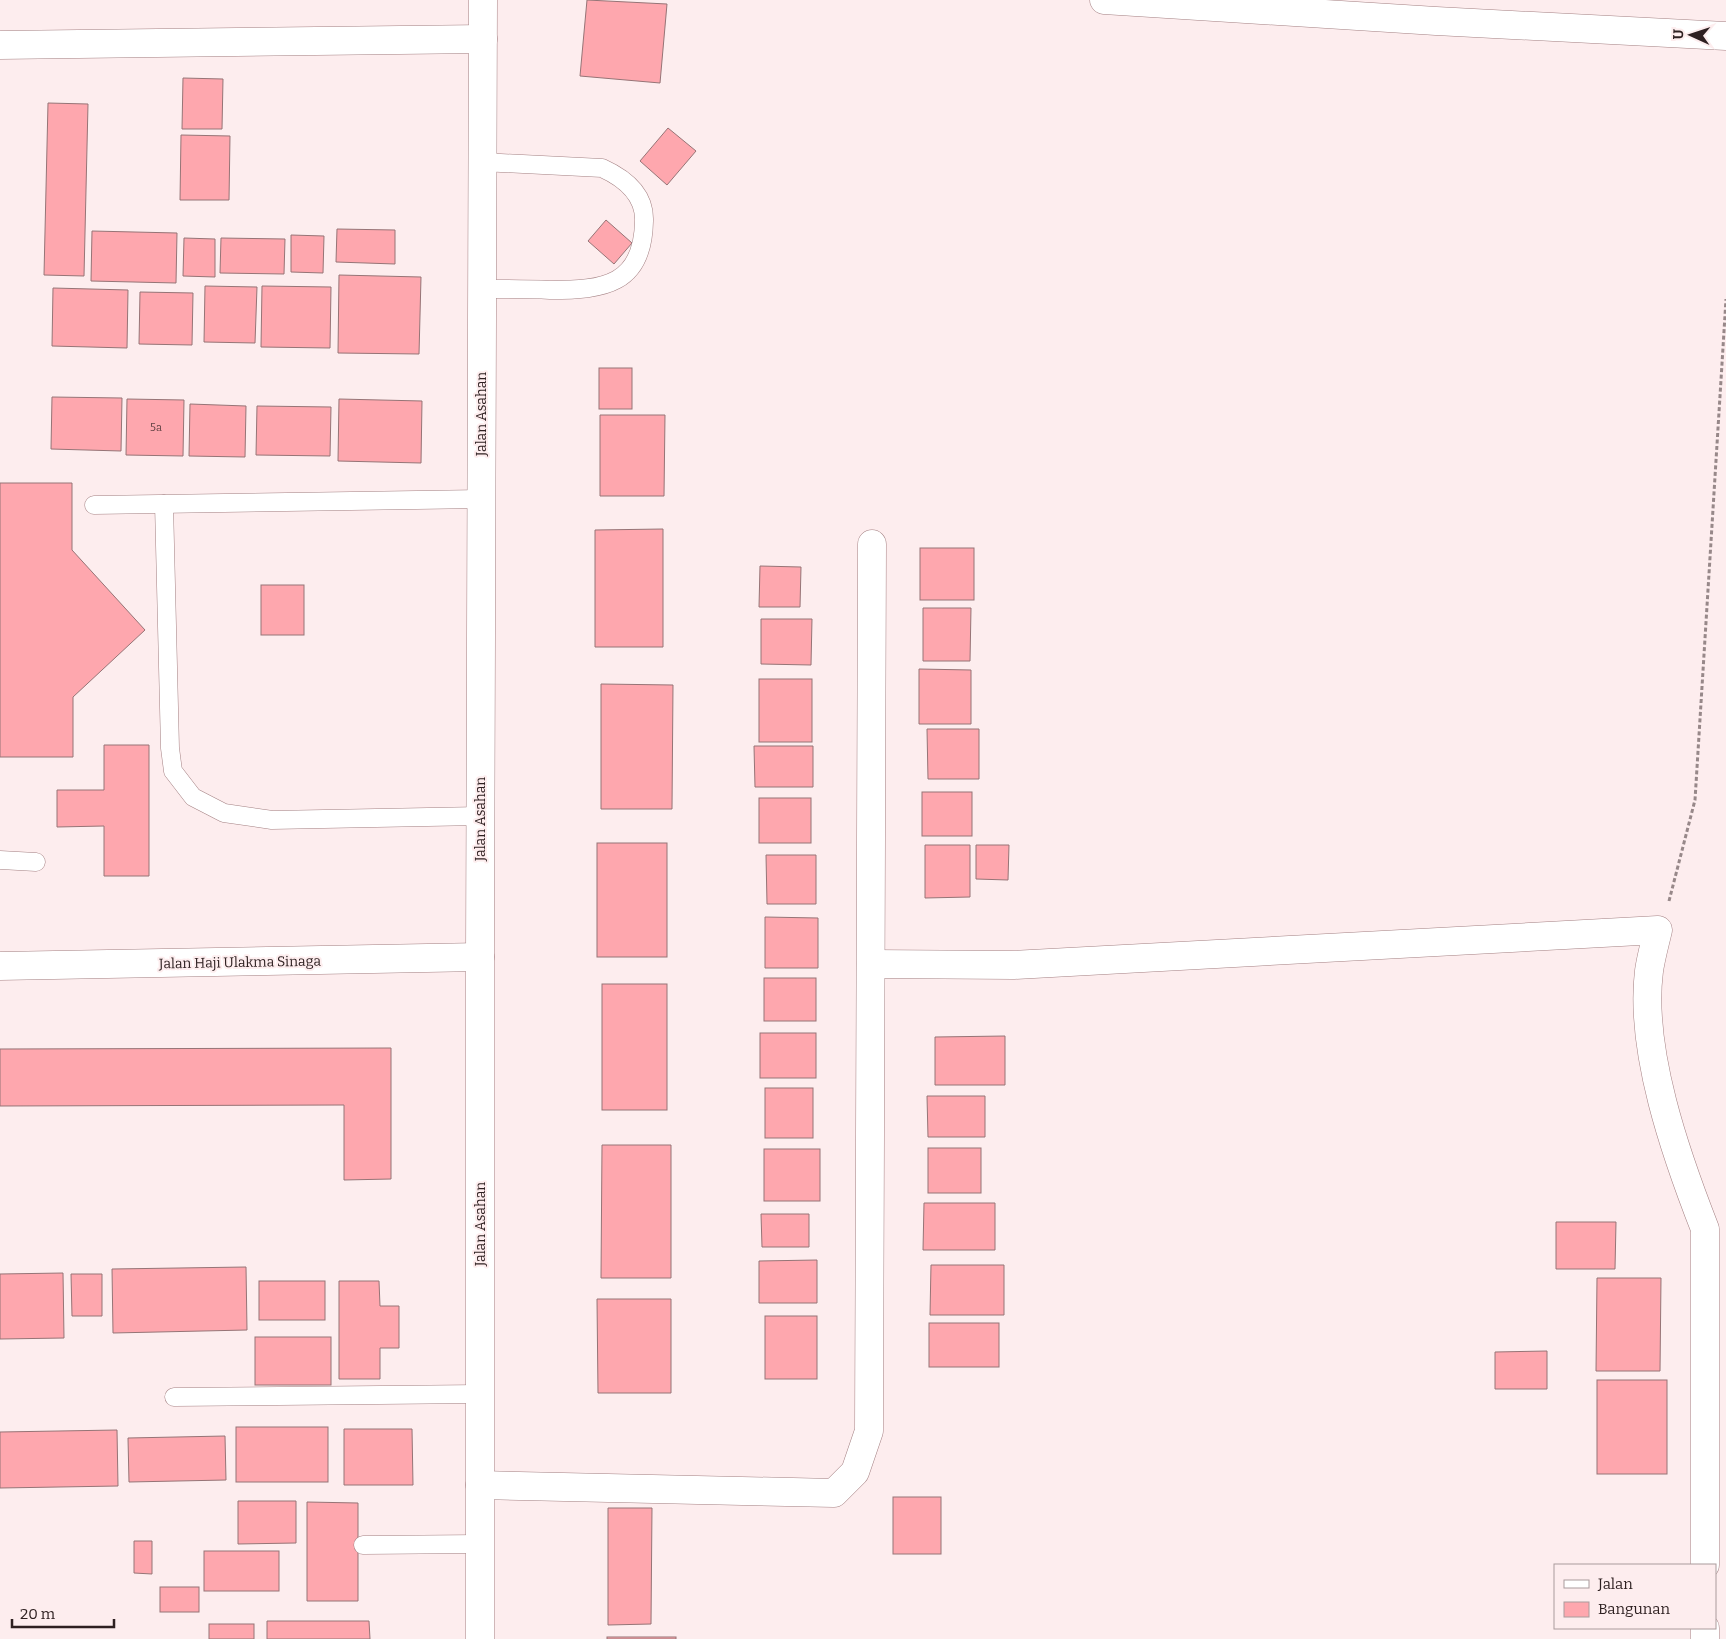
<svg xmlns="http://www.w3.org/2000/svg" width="1726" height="1639" font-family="Bitter,serif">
<rect width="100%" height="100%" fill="#fdedee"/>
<g fill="#fea7ae" stroke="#967476">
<polygon points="587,0 667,4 660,83 580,76"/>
<polygon points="183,78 223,79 222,129 182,129"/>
<polygon points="48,103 88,104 84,276 44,275"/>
<polygon points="668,128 696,151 667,185 640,161"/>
<polygon points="181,135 230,136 229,200 180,200"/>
<polygon points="606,220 632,243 614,264 588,241"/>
<polygon points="337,229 395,230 395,264 336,262"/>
<polygon points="92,231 177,233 176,283 91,281"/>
<polygon points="291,235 324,236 323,273 291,272"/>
<polygon points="184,238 215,239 215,277 183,276"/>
<polygon points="221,238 285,239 284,274 220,273"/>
<polygon points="339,275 421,277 419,354 338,353"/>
<polygon points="205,286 257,287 255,343 204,342"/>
<polygon points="262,286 331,287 330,348 261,347"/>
<polygon points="53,288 128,290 127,348 52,346"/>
<polygon points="140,292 193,293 192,345 139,344"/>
<rect x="599" y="368" width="33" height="41"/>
<polygon points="52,397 122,398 121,451 51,449"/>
<polygon points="127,399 184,400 183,456 126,455"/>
<polygon points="339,399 422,401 421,463 338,461"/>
<polygon points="190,404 246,406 245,457 189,456"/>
<polygon points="257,406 331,407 330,456 256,455"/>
<polygon points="600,415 665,415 664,496 600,496"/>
<polygon points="0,483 72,483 72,550 145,630 73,697 73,757 0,757"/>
<polygon points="663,529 663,647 595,647 595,530"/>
<rect x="920" y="548" width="54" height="52"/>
<polygon points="760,566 801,567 800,607 759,607"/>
<rect x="261" y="585" width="43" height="50"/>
<polygon points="923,608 971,608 970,661 923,661"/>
<polygon points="761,619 812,619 811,665 761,664"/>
<polygon points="919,669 971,670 971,724 919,724"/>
<rect x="759" y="679" width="53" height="63"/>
<polygon points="601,684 673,685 672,809 601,809"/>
<polygon points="927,729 979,729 979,779 928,779"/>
<polygon points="104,745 149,745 149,876 104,876 104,826 57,827 57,790 104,790"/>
<polygon points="754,746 813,746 813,787 755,787"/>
<rect x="922" y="792" width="50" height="44"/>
<rect x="759" y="798" width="52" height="45"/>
<rect x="597" y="843" width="70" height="114"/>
<polygon points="925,845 970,845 970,897 925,898"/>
<polygon points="976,845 1009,845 1008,880 976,879"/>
<polygon points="766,855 816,855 816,904 767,904"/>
<polygon points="765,917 818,918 818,968 765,968"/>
<rect x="764" y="978" width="52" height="43"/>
<rect x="602" y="984" width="65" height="126"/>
<rect x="760" y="1033" width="56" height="45"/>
<polygon points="1005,1036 1005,1085 935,1085 935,1037"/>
<polygon points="391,1048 391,1179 344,1180 344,1105 0,1106 0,1049"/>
<rect x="765" y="1088" width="48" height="50"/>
<polygon points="927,1096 985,1096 985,1137 928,1137"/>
<polygon points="602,1145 671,1145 671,1278 601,1278"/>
<rect x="928" y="1148" width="53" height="45"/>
<rect x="764" y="1149" width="56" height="52"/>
<polygon points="924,1203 995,1203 995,1250 923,1250"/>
<polygon points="761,1214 809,1214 809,1247 762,1247"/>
<polygon points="1556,1222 1616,1222 1615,1269 1556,1269"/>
<polygon points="817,1260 817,1303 759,1303 759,1261"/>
<polygon points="931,1265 1004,1265 1004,1315 930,1315"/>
<polygon points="246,1267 247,1330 113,1333 112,1269"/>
<polygon points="63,1273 64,1338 0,1339 0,1274"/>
<polygon points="71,1274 102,1274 102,1316 72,1316"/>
<polygon points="1597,1278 1661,1278 1660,1371 1596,1371"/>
<rect x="259" y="1281" width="66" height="39"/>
<polygon points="339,1281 379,1281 380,1306 399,1306 399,1348 380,1348 380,1379 339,1379"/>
<polygon points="597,1299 671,1299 671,1393 598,1393"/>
<rect x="765" y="1316" width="52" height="63"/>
<rect x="929" y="1323" width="70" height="44"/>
<rect x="255" y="1337" width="76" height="48"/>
<polygon points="1547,1351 1547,1389 1495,1389 1495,1352"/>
<rect x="1597" y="1380" width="70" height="94"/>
<rect x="236" y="1427" width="92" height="55"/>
<polygon points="344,1429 412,1429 413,1485 344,1485"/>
<polygon points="117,1430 118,1486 0,1488 0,1432"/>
<polygon points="225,1436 226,1480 129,1482 128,1438"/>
<rect x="893" y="1497" width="48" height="57"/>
<polygon points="238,1501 296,1501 296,1543 238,1544"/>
<polygon points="307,1502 358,1503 358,1601 307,1601"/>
<polygon points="608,1508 652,1508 651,1624 608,1625"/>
<polygon points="134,1541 152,1541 152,1574 134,1573"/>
<rect x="204" y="1551" width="75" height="40"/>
<rect x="160" y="1587" width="39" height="25"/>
<polygon points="267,1621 369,1621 370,1639 267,1639"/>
<rect x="209" y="1624" width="45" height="15"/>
<rect x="607" y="1637" width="69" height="2"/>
</g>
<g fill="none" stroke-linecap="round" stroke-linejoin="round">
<defs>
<g id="lane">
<path d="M481,289C504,289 527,289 550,290C604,290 643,285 644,221C645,194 624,178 602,168L482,162"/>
<polyline points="164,504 170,748 173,771 193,797 224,813 272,820 480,816"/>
<polyline points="94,505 481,499"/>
<polyline points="0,860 36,862"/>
<polyline points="174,1397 480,1394"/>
<polyline points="363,1545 480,1544"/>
</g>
<g id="street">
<polyline points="1104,0 1436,21 1726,36"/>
<polyline points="0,45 483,39"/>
<path d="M871,964L1014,965L1658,930C1655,943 1651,957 1649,971C1639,1050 1676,1155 1705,1229V1565"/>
<polyline points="480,1485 834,1493 855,1472 869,1431 872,544"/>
<polyline points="1705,1639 1705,1628"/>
</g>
<g id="primary">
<polyline points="0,966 480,957"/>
<polyline points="480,1639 480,957 483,0"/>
</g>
</defs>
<use href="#lane" stroke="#a48183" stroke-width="19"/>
<use href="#street" stroke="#a48183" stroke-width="29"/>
<use href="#primary" stroke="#a48183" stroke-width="29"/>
<polyline stroke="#978889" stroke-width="3" stroke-dasharray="4 2.5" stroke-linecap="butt" points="1669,901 1695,800 1726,299"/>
<use href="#lane" stroke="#fff" stroke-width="18"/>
<use href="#street" stroke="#fff" stroke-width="28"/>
<use href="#primary" stroke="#fff" stroke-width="28"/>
</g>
<g text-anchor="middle" stroke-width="4" stroke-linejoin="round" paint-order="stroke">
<g font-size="11" fill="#624244">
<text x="156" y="431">5a</text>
</g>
<g font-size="14" fill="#2e2021" stroke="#fdedee">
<text transform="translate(481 414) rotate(-90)" y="5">Jalan Asahan</text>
<text transform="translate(480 819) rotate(-90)" y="5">Jalan Asahan</text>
<text transform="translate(240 962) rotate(-1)" y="5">Jalan Haji Ulakma Sinaga</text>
<text transform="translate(480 1224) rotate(-90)" y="5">Jalan Asahan</text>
</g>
</g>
<rect x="1554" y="1564" width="162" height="65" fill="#fdedee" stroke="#aa9b9c"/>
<rect x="1564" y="1580" width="25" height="8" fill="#ffffff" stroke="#aa9b9c"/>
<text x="1598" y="1589" font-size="15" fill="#2e2021">Jalan</text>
<rect x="1564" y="1602" width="25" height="15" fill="#fea7ae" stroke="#aa9b9c"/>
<text x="1598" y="1614" font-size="15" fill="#2e2021">Bangunan</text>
<g transform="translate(1691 35) rotate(273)" stroke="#fdedee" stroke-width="4" paint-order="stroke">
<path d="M0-4L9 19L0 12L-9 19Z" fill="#2e2021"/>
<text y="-8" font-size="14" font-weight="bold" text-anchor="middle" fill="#2e2021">U</text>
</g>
<path d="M12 1619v8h102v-8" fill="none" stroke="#2e2021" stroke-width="2.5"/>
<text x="20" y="1619" font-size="15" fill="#2e2021" stroke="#fdedee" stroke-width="4" paint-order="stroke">20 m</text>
</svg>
